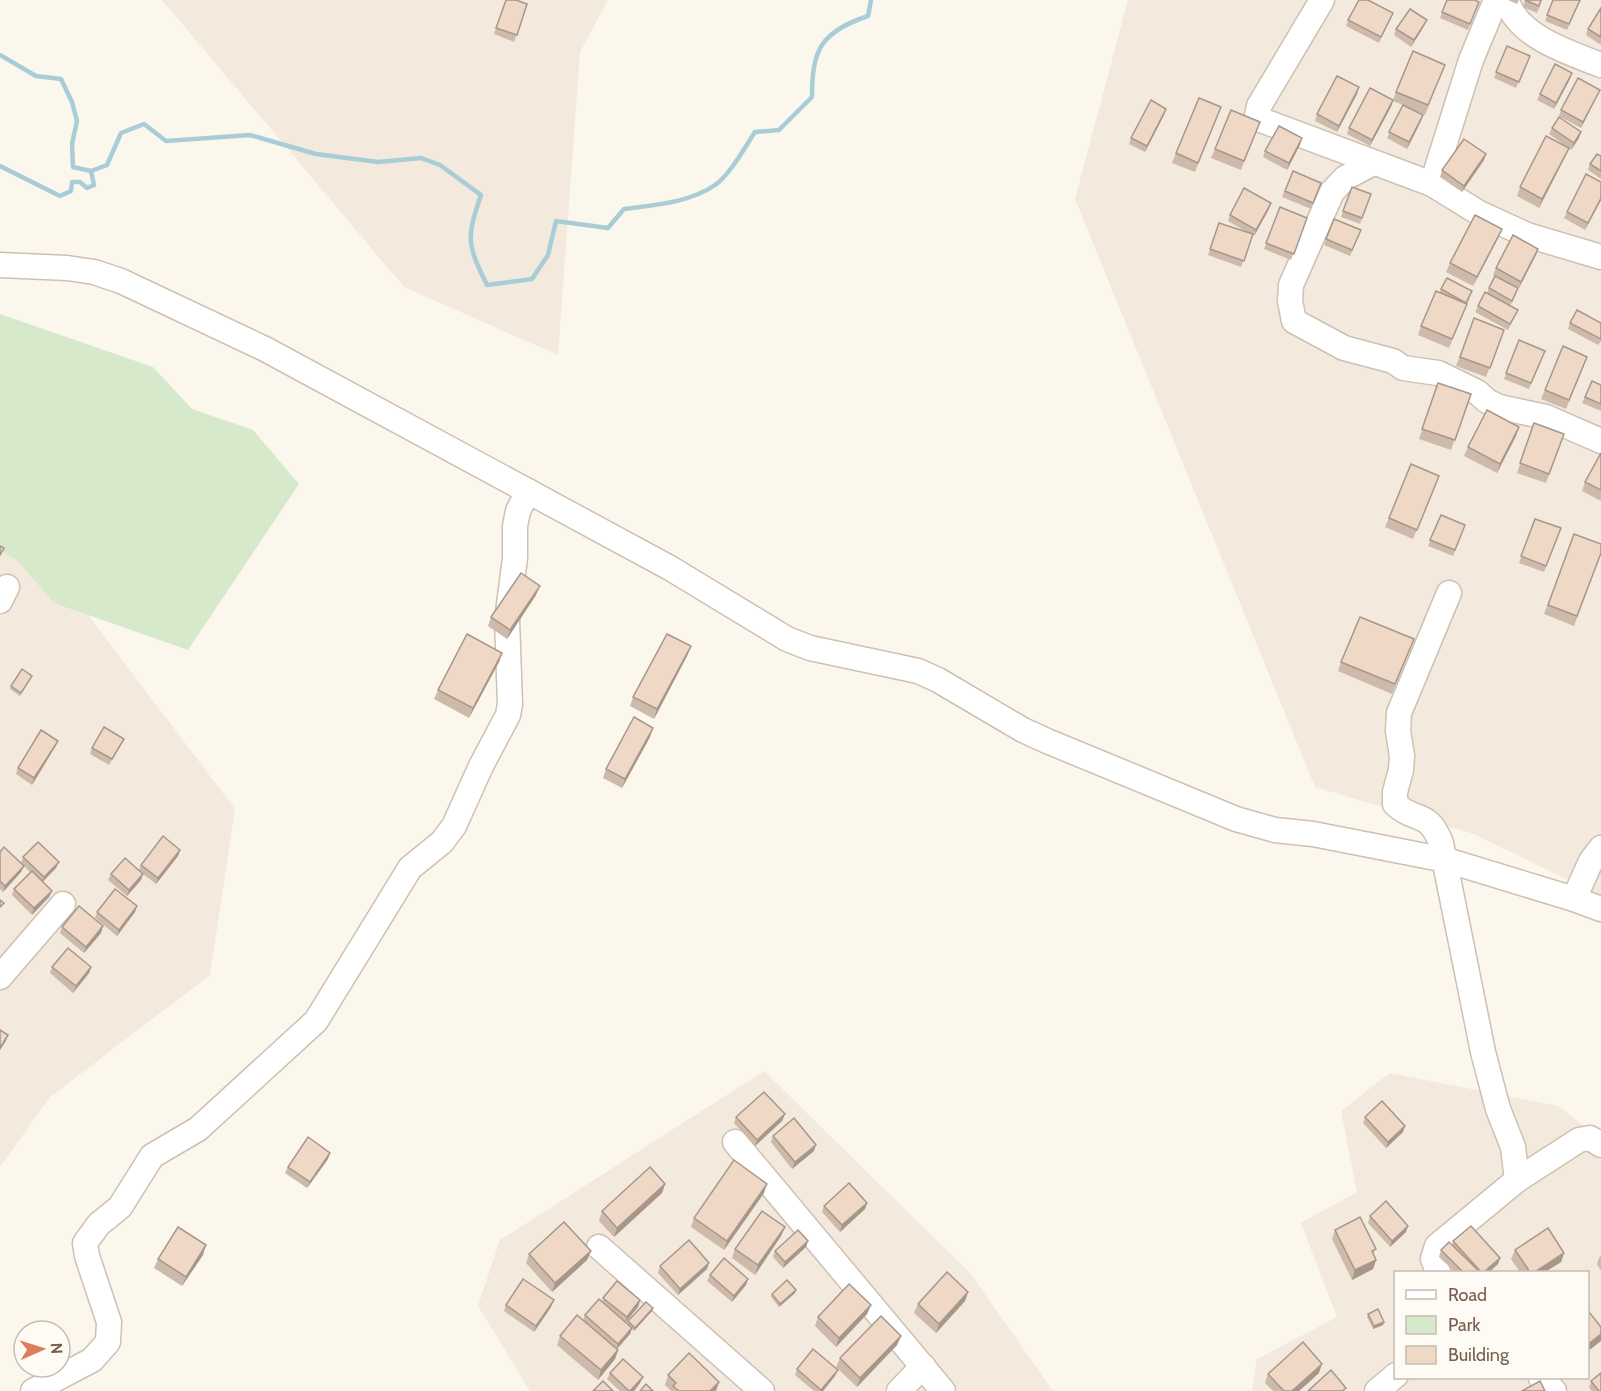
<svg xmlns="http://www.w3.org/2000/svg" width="1601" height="1391" font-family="Cabin,sans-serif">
<rect width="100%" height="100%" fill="#fcf7ed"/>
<g fill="#f3e9dc" fill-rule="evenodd">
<polygon points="162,0 608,0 580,52 558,355 404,287"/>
<polygon points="1128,0 1601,0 1601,896 1474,834 1315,787 1075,199"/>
<polygon points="0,522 33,542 235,809 210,975 50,1097 0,1167"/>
<polygon points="764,1071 970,1273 1053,1391 530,1391 478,1306 500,1240"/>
<path d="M1390,1073L1558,1106L1601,1139V1391H1252L1257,1359L1337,1317L1301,1223L1357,1192L1341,1111ZM1396,1272H1588V1378H1396Z"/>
</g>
<polygon fill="#d6e9cb" points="0,314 153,367 192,409 253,430 299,484 188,650 54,603 18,561 0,550"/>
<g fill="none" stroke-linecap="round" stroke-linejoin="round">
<g stroke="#a9cdd6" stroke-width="4.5">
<path d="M0,55L36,76L61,79L72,102L77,121L72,144L73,167L91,171L107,165L121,133L144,124L166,141L250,135L316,154L378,162L421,158L440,165L481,195C466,239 467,244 487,285L532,279L548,255L556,221L608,228L624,209C654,205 689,203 715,185C729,176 745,147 755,132L779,130L812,97C812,49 821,32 868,16L871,0"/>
<polyline points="0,166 60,196 71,191 72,182 80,182 87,188 94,185 91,171"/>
</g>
<defs>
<g id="minor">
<polyline points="1322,0 1259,106 1257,115 1261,120 1432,184 1479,213 1527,235 1601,257"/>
<path d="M1507,0C1516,36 1570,53 1601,65"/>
<polyline points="1373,163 1345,178 1332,192 1291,285 1290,301 1294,321 1344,348 1393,361 1403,368 1438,373 1477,392 1487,401 1499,407 1546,417 1601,441"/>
<polyline points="1432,184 1471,60 1496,0"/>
<polyline points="0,265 67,268 94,272 121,281 265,349 670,568 787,639 810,648 918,671 938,680 1023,730 1047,741 1236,819 1275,830 1313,834 1446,860 1574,899 1601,909"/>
<path d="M1449,593L1399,713L1398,731L1402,756L1401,770L1395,792V804C1415,823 1428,809 1441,843L1483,1052L1498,1109L1513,1147L1517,1180"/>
<polyline points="0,601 7,587"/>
<polyline points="1574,899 1591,861 1601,848"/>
<polyline points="0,977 63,904"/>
<polyline points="735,1142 943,1391"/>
<polyline points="599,1247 762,1391"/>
<polyline points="1438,1272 1433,1259 1437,1246 1517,1180 1579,1140 1590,1138 1601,1145"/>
<polyline points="1541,1378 1554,1391"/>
<polyline points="33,1391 92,1360 108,1342 109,1322 87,1256 85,1243 99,1224 120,1207 152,1156 198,1129 316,1021 410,868 442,842 454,826 481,766 508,715 510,704 507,620 515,558 515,526 518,511 528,491"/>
<polyline points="899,1391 923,1366"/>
<polyline points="1377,1391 1396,1375"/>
</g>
</defs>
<use href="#minor" stroke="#cec0b2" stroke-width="27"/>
<use href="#minor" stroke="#fff" stroke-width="24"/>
</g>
<g fill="#cebaaa">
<polygon points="506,0 527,4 514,42 494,34"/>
<polygon points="1447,0 1479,2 1468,30 1440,18"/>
<polygon points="1508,0 1519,0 1517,4"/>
<polygon points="1525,0 1542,0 1537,13 1523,7"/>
<polygon points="1553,0 1580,0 1567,30 1545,21"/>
<polygon points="1601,8 1601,45 1586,35 1588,29"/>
<polygon points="1393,13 1379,43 1346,26 1348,20"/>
<polygon points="1424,26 1411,47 1394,35 1396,29"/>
<polygon points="1507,46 1530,56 1516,88 1494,78"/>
<polygon points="1441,74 1425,115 1411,109 1421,121 1407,149 1387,138 1403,105 1393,101 1370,146 1347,134 1349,128 1393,100 1396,92"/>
<polygon points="1570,79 1554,109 1537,100 1540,94"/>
<polygon points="1357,94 1337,132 1315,121 1317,114"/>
<polygon points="1597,96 1581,128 1559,116 1561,110"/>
<polygon points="1221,107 1195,172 1172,163 1176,153"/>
<polygon points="1166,109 1164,115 1145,152 1129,144 1131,138"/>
<polygon points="1260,122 1241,170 1211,158 1215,149"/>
<polygon points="1552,128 1579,138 1571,150 1549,134"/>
<polygon points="1302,138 1287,170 1263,157 1265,151"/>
<polygon points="1486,154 1484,160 1462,192 1440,177 1442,170"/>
<polygon points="1601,156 1601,179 1588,170 1590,164"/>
<polygon points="1565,157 1539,208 1517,196 1520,187"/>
<polygon points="1293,171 1321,183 1311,209 1282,197"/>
<polygon points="1352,187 1371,194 1360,224 1341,217"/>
<polygon points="1601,200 1585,230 1564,218 1567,212"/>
<polygon points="1271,203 1269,209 1254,236 1253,235 1241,267 1208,255 1219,223 1250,234 1228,221 1230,215"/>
<polygon points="1280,207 1307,218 1291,260 1264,249"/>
<polygon points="1334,219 1361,230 1350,256 1324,245"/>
<polygon points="1502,229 1498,238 1473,286 1446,272 1450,263"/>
<polygon points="1538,249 1519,288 1493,275 1496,268"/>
<polygon points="1489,288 1516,294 1510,306 1515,316 1508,330 1475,312 1478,306 1487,294"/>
<polygon points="1441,289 1470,297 1449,348 1418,335 1421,326"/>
<polygon points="1474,318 1504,330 1486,377 1456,366"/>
<polygon points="1570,323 1601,323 1601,341 1598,345 1568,329"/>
<polygon points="1519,340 1545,351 1529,389 1504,379"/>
<polygon points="1584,366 1566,409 1541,399 1545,390"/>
<polygon points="1592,381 1601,385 1601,411 1582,403"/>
<polygon points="1438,383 1471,394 1451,450 1419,439"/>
<polygon points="1534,423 1564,434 1546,483 1517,473"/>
<polygon points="1519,427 1516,436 1497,473 1464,456 1468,447"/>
<polygon points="1601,453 1601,501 1582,491 1585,482"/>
<polygon points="1439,476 1413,539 1385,527 1389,518"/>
<polygon points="1441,515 1465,525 1453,556 1428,546"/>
<polygon points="1535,519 1561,528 1544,572 1519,563"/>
<polygon points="1574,534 1601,554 1574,626 1544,614"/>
<polygon points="536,595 507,639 488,626 491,617"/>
<polygon points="691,646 687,656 654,719 630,706 633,697"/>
<polygon points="1410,648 1392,694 1338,671 1341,662"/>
<polygon points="502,653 499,662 469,718 434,699 438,690"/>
<polygon points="32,676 20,696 10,689 11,686"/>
<polygon points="650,737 622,788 603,778 606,769"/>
<polygon points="58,741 55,747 32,785 16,774 18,768"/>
<polygon points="121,745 109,765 90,754 92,748"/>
<polygon points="180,850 178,856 156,884 143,874 141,880 127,896 108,880 111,874 139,870 141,865"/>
<polygon points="0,852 24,866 21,872 3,892 0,889"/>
<polygon points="23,857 56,868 43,882 52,891 49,897 32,915 12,895 14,889 30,872 21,863"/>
<polygon points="137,906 135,912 117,936 95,918 97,912"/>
<polygon points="62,927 101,933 84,953 60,933"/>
<polygon points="52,967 91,967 89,973 73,993 50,973"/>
<polygon points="785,1114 782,1121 755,1146 734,1123 736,1117"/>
<polygon points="1365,1117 1405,1126 1403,1132 1386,1148 1363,1123"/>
<polygon points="773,1136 814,1151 792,1169 771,1142"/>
<polygon points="328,1159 307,1188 285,1173 288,1167"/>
<polygon points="665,1184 662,1193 614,1237 599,1221 602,1211"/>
<polygon points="764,1193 724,1250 691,1227 694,1218"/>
<polygon points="867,1203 865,1209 840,1232 822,1212 824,1206"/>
<polygon points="1370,1216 1408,1226 1406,1232 1390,1247 1368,1223"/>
<polygon points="785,1227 781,1236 755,1275 732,1258 735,1249"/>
<polygon points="1335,1230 1376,1249 1373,1254 1376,1260 1373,1269 1352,1280 1332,1239"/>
<polygon points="808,1241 806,1247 783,1268 773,1257 775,1251"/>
<polygon points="1453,1241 1500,1258 1498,1264 1489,1272 1455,1272 1439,1257 1441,1250 1452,1245"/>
<polygon points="1515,1250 1564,1253 1561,1262 1545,1272 1520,1272 1511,1259"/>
<polygon points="591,1251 587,1260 552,1292 526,1263 529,1254"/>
<polygon points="203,1255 182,1286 154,1268 158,1259"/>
<polygon points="1601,1256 1601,1271 1597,1264 1599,1258"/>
<polygon points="660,1266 707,1269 678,1295 658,1273"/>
<polygon points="710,1275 748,1279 746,1285 732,1302 707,1281"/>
<polygon points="796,1290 795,1293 779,1307 771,1297 772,1294"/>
<polygon points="968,1292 965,1301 936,1333 914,1313 918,1304"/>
<polygon points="603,1298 640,1300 638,1307 625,1322 627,1324 628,1321 653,1308 652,1311 634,1331 632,1329 630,1334 617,1349 618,1350 615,1359 598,1380 557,1345 560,1336 583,1320 585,1315 602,1302"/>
<polygon points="506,1305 551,1307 534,1332 504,1311"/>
<polygon points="871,1305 867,1314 836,1347 815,1326 818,1317"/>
<polygon points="1368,1314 1384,1322 1383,1325 1373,1329 1367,1317"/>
<polygon points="901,1336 897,1345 857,1387 836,1367 840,1358"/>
<polygon points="797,1369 835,1376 823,1391 814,1391 795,1375"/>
<polygon points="610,1373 643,1377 640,1383 634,1391 620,1391 607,1379"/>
<polygon points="1319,1373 1299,1391 1273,1391 1265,1383 1268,1374"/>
<polygon points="668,1375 716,1391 671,1391 665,1385"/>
<polygon points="1591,1381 1601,1391 1592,1391 1589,1388"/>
</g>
<g fill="#a7978b">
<polygon points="1427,20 1424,26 1411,47 1414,40"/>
<polygon points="1572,73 1570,79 1554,109 1556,103"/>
<polygon points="1359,87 1357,94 1337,132 1339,126"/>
<polygon points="1600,90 1581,128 1583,122"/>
<polygon points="1393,100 1391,107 1370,146 1372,140"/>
<polygon points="1166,109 1164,115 1145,152 1147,146"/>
<polygon points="1423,115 1421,121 1407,149 1409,142"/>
<polygon points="1581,132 1579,138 1571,150 1574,143"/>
<polygon points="1302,138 1300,145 1287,170 1289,163"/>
<polygon points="1569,148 1565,157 1539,208 1542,199"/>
<polygon points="1486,154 1484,160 1462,192 1464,186"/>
<polygon points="1601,198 1601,200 1585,230 1588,223"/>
<polygon points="1271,203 1269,209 1254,236 1256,230"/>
<polygon points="1502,229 1498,238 1473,286 1477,277"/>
<polygon points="1538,249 1536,255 1519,288 1521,282"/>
<polygon points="1519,427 1516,436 1497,473 1500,464"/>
<polygon points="540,586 536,595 507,639 510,630"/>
<polygon points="691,646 687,656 654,719 657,709"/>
<polygon points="502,653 499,662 469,718 473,708"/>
<polygon points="653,728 650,737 622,788 625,779"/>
<polygon points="58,741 55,747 32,785 34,778"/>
<polygon points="180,850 178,856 156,884 158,878"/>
<polygon points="59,862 56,868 41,883 44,877"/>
<polygon points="24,866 21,872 3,892 5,886"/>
<polygon points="143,874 141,880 127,896 129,890"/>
<polygon points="52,891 49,897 32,915 34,908"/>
<polygon points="137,906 135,912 117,936 119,930"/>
<polygon points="103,926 101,933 84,953 86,947"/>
<polygon points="91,967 89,973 73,993 76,986"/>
<polygon points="8,1035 6,1041 0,1050 0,1048"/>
<polygon points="785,1114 782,1121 755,1146 757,1140"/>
<polygon points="1405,1126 1403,1132 1386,1148 1388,1142"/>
<polygon points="816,1145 814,1151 792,1169 795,1162"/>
<polygon points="330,1153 328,1159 307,1188 310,1182"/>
<polygon points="665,1184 662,1193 614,1237 617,1228"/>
<polygon points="767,1184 764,1193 724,1250 727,1241"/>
<polygon points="867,1203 865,1209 840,1232 842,1225"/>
<polygon points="1408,1226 1406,1232 1390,1247 1392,1241"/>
<polygon points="785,1227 781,1236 755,1275 758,1265"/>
<polygon points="808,1241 806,1247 783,1268 785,1262"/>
<polygon points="206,1245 203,1255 182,1286 186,1277"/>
<polygon points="591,1251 587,1260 552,1292 555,1283"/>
<polygon points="1564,1253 1561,1262 1545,1272 1535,1272"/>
<polygon points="1500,1258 1498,1264 1489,1272 1484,1272"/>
<polygon points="1376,1260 1373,1269 1352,1280 1355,1270"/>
<polygon points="709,1263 707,1269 678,1295 680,1289"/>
<polygon points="748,1279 746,1285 732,1302 734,1296"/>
<polygon points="796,1290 795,1293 779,1307 780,1304"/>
<polygon points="968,1292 965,1301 936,1333 939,1324"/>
<polygon points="554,1300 551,1307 534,1332 536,1326"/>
<polygon points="640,1300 638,1307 625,1323 627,1317"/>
<polygon points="871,1305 867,1314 836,1347 839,1338"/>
<polygon points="653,1308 652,1311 634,1331 635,1328"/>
<polygon points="1384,1322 1383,1325 1373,1329 1374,1326"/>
<polygon points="632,1328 630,1334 616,1350 618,1344"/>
<polygon points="1601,1334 1601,1341 1587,1352 1587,1345"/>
<polygon points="901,1336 897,1345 857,1387 860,1378"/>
<polygon points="618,1350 615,1359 598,1380 601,1370"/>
<polygon points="1322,1364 1319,1373 1299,1391 1292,1391"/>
<polygon points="838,1370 835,1376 823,1391 821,1391"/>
<polygon points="643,1377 640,1383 634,1391 630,1391"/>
<polygon points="719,1382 716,1391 710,1391"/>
</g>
<g fill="#efd8c6" stroke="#a7978b" stroke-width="1.5">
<polygon points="506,0 516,0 527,4 517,35 496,28"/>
<polygon points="1359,0 1368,0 1393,13 1381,37 1348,20"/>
<polygon points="1447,0 1475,0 1479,2 1470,24 1442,12"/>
<polygon points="1525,0 1541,0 1539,6"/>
<polygon points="1553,0 1580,0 1569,24 1547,15"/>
<polygon points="1601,8 1601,37 1588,29"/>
<polygon points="1410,9 1427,20 1414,40 1396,29"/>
<polygon points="1507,46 1530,56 1519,82 1496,72"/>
<polygon points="1413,51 1445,65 1428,105 1396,92"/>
<polygon points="1555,64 1572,73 1556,103 1540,94"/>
<polygon points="1337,76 1359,87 1339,126 1317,114"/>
<polygon points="1578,78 1600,90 1583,122 1561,110"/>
<polygon points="1370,88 1393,100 1372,140 1349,128"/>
<polygon points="1199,98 1221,107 1198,163 1176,153"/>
<polygon points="1151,100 1166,109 1147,146 1131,138"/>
<polygon points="1403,105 1423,115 1409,142 1389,132"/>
<polygon points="1231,110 1260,122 1244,161 1215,149"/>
<polygon points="1559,117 1581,132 1574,143 1552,128"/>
<polygon points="1279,126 1302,138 1289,163 1265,151"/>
<polygon points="1546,136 1569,148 1542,199 1520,187"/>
<polygon points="1464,139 1486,154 1464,186 1442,170"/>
<polygon points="1597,154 1601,156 1601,171 1590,164"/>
<polygon points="1293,171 1321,183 1313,203 1285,191"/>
<polygon points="1586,174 1601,182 1601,198 1588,223 1567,212"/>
<polygon points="1352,187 1371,194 1362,218 1343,211"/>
<polygon points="1244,188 1271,203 1256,230 1230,215"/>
<polygon points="1280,207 1307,218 1294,254 1266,243"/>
<polygon points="1475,215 1502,229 1477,277 1450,263"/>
<polygon points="1334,219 1361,230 1352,250 1326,239"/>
<polygon points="1219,223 1253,234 1244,261 1210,249"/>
<polygon points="1513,235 1538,249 1521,282 1496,268"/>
<polygon points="1495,276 1518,288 1512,301 1489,288"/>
<polygon points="1447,278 1472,291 1466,303 1441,289"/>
<polygon points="1436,291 1467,304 1452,339 1421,326"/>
<polygon points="1485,292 1518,310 1510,324 1478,306"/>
<polygon points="1577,310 1601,323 1601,339 1570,323"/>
<polygon points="1474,318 1504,330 1490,368 1460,357"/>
<polygon points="1519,340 1545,351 1531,383 1506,373"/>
<polygon points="1563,346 1587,357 1569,400 1545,390"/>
<polygon points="1592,381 1601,385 1601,404 1585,397"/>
<polygon points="1438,383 1471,394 1455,440 1422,429"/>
<polygon points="1487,410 1519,427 1500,464 1468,447"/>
<polygon points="1534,423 1564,434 1549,474 1520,463"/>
<polygon points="1601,453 1601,490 1585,482"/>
<polygon points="1411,464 1439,476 1417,530 1389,518"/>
<polygon points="1441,515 1465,525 1455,550 1430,540"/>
<polygon points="1535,519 1561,528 1546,566 1521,556"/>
<polygon points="1574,534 1601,544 1601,553 1577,616 1548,605"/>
<polygon points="0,546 4,548 0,555"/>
<polygon points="521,573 540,586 510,630 491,617"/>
<polygon points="1360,617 1414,639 1395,684 1341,662"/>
<polygon points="467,634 502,653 473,708 438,690"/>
<polygon points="667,634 691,646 657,709 633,697"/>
<polygon points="22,669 32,676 21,693 11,686"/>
<polygon points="634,717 653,728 625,779 606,769"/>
<polygon points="104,727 124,739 112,759 92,748"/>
<polygon points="41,730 58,741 34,778 18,768"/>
<polygon points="163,836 180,850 158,878 141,865"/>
<polygon points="38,842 59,862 44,877 23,857"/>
<polygon points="4,847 24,866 5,886 0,881 0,852"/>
<polygon points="125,858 143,874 129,890 111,874"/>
<polygon points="32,871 52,891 34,908 14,889"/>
<polygon points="115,889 137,906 119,930 97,912"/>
<polygon points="0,900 4,903 0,907"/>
<polygon points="79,906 103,926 86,947 62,927"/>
<polygon points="68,948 91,967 76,986 52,967"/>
<polygon points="0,1030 8,1035 0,1048"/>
<polygon points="764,1092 785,1114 757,1140 736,1117"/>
<polygon points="1382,1101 1405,1126 1388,1142 1365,1117"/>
<polygon points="794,1118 816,1145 795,1162 773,1136"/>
<polygon points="308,1137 330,1153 310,1182 288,1167"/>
<polygon points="734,1160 767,1184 727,1241 694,1218"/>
<polygon points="650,1167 665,1184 617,1228 602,1211"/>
<polygon points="849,1183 867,1203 842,1225 824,1206"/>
<polygon points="1386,1201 1408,1226 1392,1241 1370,1216"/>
<polygon points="762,1211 785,1227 758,1265 735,1249"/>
<polygon points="1360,1217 1376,1249 1372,1251 1376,1260 1355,1270 1335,1230"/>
<polygon points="564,1222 591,1251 555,1283 529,1254"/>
<polygon points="1471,1226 1500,1258 1484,1272 1481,1272 1453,1241"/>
<polygon points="178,1227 206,1245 186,1277 158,1259"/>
<polygon points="1548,1228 1564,1253 1535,1272 1530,1272 1515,1250"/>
<polygon points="798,1230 808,1241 785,1262 775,1251"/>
<polygon points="689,1240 709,1263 680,1289 660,1266"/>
<polygon points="1449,1242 1480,1272 1463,1272 1441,1250"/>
<polygon points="724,1258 748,1279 734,1296 710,1275"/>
<polygon points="947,1272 968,1292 939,1324 918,1304"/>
<polygon points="523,1279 554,1300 536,1326 506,1305"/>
<polygon points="787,1280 796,1290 780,1304 772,1294"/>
<polygon points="617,1281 640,1300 627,1317 603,1298"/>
<polygon points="849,1284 871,1305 839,1338 818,1317"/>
<polygon points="599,1299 632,1328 618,1344 585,1315"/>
<polygon points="646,1302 653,1308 635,1328 628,1321"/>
<polygon points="1378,1309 1384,1322 1374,1326 1368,1314"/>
<polygon points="1589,1312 1601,1327 1601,1334 1587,1345 1587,1313"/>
<polygon points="577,1315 618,1350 601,1370 560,1336"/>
<polygon points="881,1316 901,1336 860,1378 840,1358"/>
<polygon points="1303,1342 1322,1364 1292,1391 1284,1391 1268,1374"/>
<polygon points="813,1349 838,1370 821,1390 797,1369"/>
<polygon points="689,1353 719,1382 710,1391 679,1391 673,1386 676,1383 668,1375"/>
<polygon points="623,1359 643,1377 630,1391 629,1391 610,1373"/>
<polygon points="1331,1370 1346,1388 1342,1391 1308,1391"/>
<polygon points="1601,1373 1601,1391 1599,1391 1591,1381"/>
<polygon points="603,1381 613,1391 593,1391"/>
<polygon points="1540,1381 1545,1391 1522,1391"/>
<polygon points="646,1384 653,1391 640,1391"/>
</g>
<rect x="1394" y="1271" width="195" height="108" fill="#fefaf4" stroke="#c8bcb2" stroke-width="1.5"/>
<rect x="1406" y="1290" width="30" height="9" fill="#ffffff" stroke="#c8bcb2" stroke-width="1.5"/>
<text x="1448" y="1301" font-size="18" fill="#775f50">Road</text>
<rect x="1406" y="1316" width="30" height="18" fill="#d6e9cb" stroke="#c8bcb2" stroke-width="1.5"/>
<text x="1448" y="1331" font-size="18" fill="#775f50">Park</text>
<rect x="1406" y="1346" width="30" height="18" fill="#efd8c6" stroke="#c8bcb2" stroke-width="1.5"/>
<text x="1448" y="1361" font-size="18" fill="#775f50">Building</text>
<g transform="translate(42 1349) rotate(87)"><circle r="28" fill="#fefaf4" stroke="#c8bcb2" stroke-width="1.5"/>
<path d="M0-4.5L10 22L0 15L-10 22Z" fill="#dc7e5b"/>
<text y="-9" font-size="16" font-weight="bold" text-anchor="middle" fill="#775f50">N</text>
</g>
</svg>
